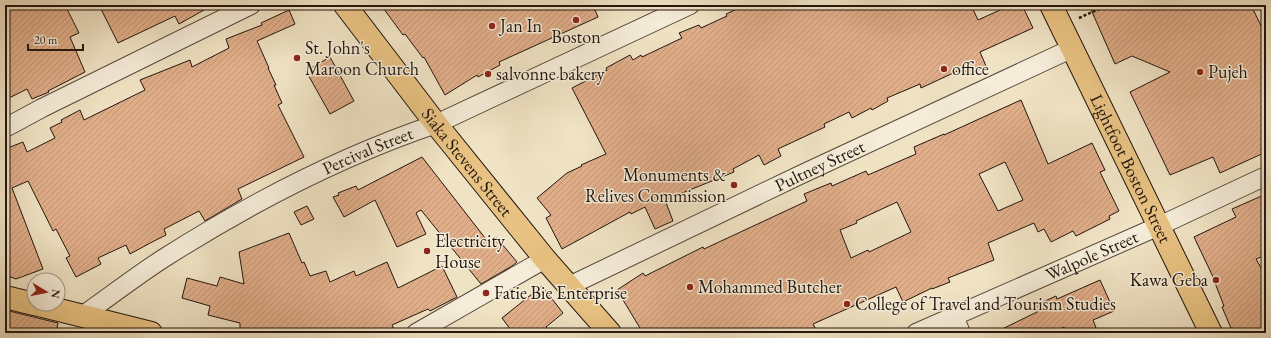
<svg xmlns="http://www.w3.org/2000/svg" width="1271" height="338" font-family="'EB Garamond',serif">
<defs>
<pattern id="building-hatch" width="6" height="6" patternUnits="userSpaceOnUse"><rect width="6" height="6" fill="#e1ae8a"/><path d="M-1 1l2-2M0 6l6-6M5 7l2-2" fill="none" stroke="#c19576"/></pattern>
</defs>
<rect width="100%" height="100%" fill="#f0e3c4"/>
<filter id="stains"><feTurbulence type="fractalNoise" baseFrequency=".005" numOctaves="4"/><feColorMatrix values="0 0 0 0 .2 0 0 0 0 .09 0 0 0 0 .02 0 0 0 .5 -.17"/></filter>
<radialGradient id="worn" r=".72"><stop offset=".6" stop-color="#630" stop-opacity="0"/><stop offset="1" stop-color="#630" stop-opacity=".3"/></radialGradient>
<g fill="url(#building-hatch)" stroke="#22150e" fill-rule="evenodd">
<polygon points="5,5 65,5 79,33 70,37 85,72 48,91 49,92 32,99 27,89 5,100"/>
<polygon points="99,5 213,5 179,24 175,16 118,43"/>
<polygon points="381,5 593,5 598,17 499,62 500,65 478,77 477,75 445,95 424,57 423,58 405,34 403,35"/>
<polygon points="746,5 971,5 978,20 1011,5 1022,5 1033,28 980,52 986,66 974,72 967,75 964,68 921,88 920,84 887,98 888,101 872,110 871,108 852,118 849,112 824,124 825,127 778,149 781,156 764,165 759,155 733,169 734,172 665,200 673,221 655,229 645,207 631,214 630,212 562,249 546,218 551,215 537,198 567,173 582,166 581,165 606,154 572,88 607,70 606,68 630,55 633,60 641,55 642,57 682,38 679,33 699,25 701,28 727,16 726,14"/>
<polygon points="1089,5 1251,5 1266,36 1266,152 1220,173 1213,157 1170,175 1130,92 1170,72 1132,56 1115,64"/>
<polygon points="289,10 295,24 257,41 269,68 268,68 276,85 274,85 282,103 278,105 304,157 238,189 242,199 205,221 199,211 164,229 166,235 154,241 130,254 126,245 98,258 101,264 76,277 66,258 70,256 56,229 53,231 28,181 12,188 43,269 16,279 5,275 5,149 23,142 27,152 55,138 50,128 62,122 61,120 80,110 84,120 145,90 140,80 190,60 192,67 229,48 226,39 262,25 261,23"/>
<polygon points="330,57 354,101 330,114 306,71"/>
<path d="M1021,100L1048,164L1092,143L1105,170L1100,172L1119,211L1109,216L1110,219L1076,236L1073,231L1051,242L1044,229L1038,232L1034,223L988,243L994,260L948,278L950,282L932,289V288L903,302L896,287L813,324L818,333H643L617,290L643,273L645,276L703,247L704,249L807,201L804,194L831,183L832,186L866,171L868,175L916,154L914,147L944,134V135L990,114ZM1005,162L1023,200L998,211L979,174ZM897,202L911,232L869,252L868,250L851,258L840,230L857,223L856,221Z"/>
<polygon points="422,157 489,243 496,237 517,262 512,266 481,284 421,210 416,213 426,234 397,247 375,200 344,217 333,197 339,195 338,193 356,186 358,190"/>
<polygon points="1266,194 1266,255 1256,259 1266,277 1266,333 1233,333 1222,307 1224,306 1215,283 1216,283 1194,237 1236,217 1232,209"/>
<polygon points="307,206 314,219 301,225 294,212"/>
<polygon points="289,233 302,263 304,262 310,276 326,271 330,282 354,271 356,276 387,262 398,288 442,266 457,297 430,311 428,309 392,325 396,333 257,333 240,330 240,323 208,315 210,306 182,298 187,278 217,286 220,277 244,284 239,252"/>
<polygon points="1100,280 1114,311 1093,320 1098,333 1066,333 1064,327 1052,333 994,333 1037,312 1034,306 1056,296 1057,299"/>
<polygon points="542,286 563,313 546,327 551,333 513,333 502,318"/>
<polygon points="5,310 58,323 56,333 5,333"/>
</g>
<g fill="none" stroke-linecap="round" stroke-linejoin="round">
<defs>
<g id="minor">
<polyline points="5,128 42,108 251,5"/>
<path id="s1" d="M569,286L800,175L1073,48"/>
<path id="s2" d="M82,316C109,297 136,276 164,258C249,204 341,156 436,124L690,5"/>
<polyline points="954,316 961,333"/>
<polyline points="416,333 545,259"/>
<path id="s3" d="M916,333L1159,226L1266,176"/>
</g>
<g id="major">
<path id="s4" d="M345,5L436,124L545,259L610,333"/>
<path id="s5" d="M1051,5L1211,333"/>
<polyline points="5,297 34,304"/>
<polyline points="35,304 151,333"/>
</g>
</defs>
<use href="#minor" stroke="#56483c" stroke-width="20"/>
<use href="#major" stroke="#22150e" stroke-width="24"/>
<polyline stroke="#22150e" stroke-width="2.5" stroke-dasharray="3 2" stroke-linecap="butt" points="1079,18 1108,5"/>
<use href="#minor" stroke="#f5edd9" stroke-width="18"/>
<use href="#major" stroke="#e8c282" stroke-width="22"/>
</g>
<g fill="#8f2418" stroke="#f5edd9" stroke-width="1.5">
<circle cx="576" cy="20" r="4"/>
<circle cx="492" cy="26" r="4"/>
<circle cx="297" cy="58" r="4"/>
<circle cx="944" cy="69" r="4"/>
<circle cx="1200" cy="72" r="4"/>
<circle cx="488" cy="74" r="4"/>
<circle cx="734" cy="185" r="4"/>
<circle cx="427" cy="251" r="4"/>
<circle cx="1216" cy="280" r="4"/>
<circle cx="690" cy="287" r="4"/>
<circle cx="486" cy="293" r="4"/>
<circle cx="847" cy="304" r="4"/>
</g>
<g text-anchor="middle" stroke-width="3" stroke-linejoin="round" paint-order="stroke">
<g font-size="18" fill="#22150e" stroke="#f5edd9" text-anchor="start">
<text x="500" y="32">Jan In</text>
<text x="576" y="43" text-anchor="middle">Boston</text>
<text x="305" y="54">St. John's<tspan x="305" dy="21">Maroon Church</tspan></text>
<text x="952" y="75">office</text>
<text x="1208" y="78">Pujeh</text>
<text x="496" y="80">salvonne bakery</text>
<text x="726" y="181" text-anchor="end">Monuments &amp;<tspan x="726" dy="21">Relives Commission</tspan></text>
<text x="435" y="247">Electricity<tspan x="435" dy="21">House</tspan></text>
<text x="1208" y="286" text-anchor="end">Kawa Geba</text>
<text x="698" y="293">Mohammed Butcher</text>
<text x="494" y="299">Fatie Bie Enterprise</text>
<text x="855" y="310">College of Travel and Tourism Studies</text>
</g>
<g font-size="18" fill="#22150e" stroke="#f5edd9">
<text dy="6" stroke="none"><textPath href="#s2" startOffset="331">Percival Street</textPath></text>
<text dy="6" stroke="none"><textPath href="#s4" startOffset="199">Siaka Stevens Street</textPath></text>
<text dy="6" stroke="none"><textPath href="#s1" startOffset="278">Pultney Street</textPath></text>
<text dy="6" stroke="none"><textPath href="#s5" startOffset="182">Lightfoot Boston Street</textPath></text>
<text dy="6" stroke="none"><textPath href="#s3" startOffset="192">Walpole Street</textPath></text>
</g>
</g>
<rect width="1271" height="338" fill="none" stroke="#f0e3c4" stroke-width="20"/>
<rect x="6" y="6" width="1259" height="326" fill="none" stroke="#22150e" stroke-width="2"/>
<rect x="10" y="10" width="1251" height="318" fill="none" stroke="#22150e"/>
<g transform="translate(46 292) rotate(100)"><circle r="19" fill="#f5edd9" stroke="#a19788"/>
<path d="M0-3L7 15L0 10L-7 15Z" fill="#8f2418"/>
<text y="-6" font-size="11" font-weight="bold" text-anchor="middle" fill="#22150e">N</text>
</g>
<path d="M28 44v6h55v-6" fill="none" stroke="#22150e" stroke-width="2"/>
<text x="34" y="44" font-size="12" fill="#22150e" stroke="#f5edd9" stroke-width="3" paint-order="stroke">20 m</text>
<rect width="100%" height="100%" filter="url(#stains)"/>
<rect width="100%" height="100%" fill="url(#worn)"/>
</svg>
